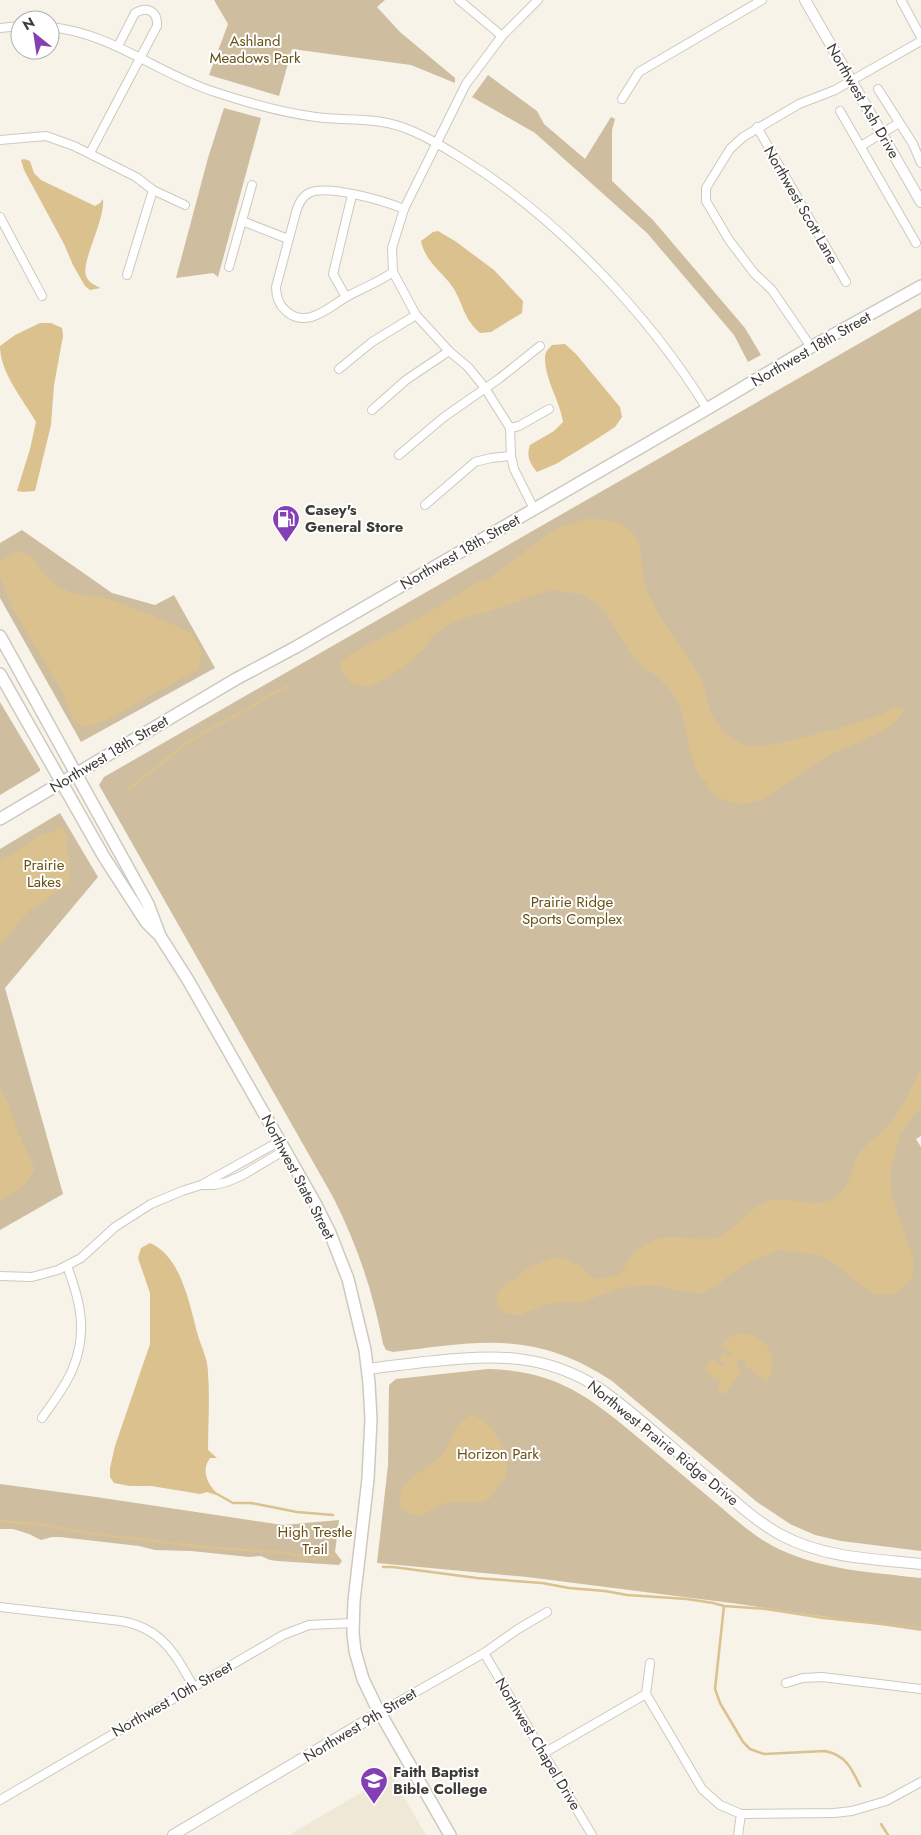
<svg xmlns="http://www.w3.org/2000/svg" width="921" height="1835" font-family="Jost,sans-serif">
<rect width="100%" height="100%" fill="#f7f3e9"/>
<polygon fill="#f0e8d7" points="391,1775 426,1835 289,1835"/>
<g fill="#cebe9f">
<polygon points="214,0 385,0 377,7 400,32 455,78 455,83 411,65 292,49 279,96 209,75 228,24"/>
<polygon points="488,75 537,111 544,124 585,159 611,117 615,119 612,130 612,181 653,220 745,328 761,355 748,362 734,335 647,233 535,133 472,97"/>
<polygon points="224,108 261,118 218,277 213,273 176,278 208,158"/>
<path d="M921,308V1136L916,1139L921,1147V1551L841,1541L815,1535L790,1524L757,1502L612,1381C534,1329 479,1342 393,1352L386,1350L383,1344C373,1292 357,1244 333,1197L99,785L104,777Z"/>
<polygon points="22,530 112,593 155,605 174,595 215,668 81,742 0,598 0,543"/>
<polygon points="0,702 40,769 40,771 0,795"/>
<polygon points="60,813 98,877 5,988 63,1194 0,1230 0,849"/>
<path d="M488,1369C558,1371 591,1398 642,1441C667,1462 692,1483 717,1504C734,1518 751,1534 771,1545C817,1570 870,1572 921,1578V1631L739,1604L527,1577L377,1563L388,1465L389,1385L396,1379Z"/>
<polygon points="0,1484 96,1497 283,1525 339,1520 335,1552 342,1561 339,1565 277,1561 270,1560 261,1556 249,1557 191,1551 155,1550 139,1546 60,1537 52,1537 41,1540 29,1534 13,1529 0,1529"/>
</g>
<g fill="#dac18e">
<path d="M24,159L30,161L34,173L41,180L95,206L100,203L103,199C105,221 81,261 86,276C89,283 94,285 101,288L90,290L85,286L73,265L64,244L24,170L21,160Z"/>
<path d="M438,231L455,241L494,270L523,301L522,313L491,332L480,333C462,317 464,304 452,286C441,271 425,261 421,241L433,232Z"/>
<path d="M40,323H51L62,328L63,336L54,385L51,425L35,491L23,492L17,491L30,449L36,422C23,399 0,373 0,346L15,335Z"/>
<path d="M565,344L576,354L620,407L622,417L615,427L595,440L556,464L537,472C530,464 526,456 530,445L554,431L563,422C560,401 545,380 545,358C545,352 548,349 552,345Z"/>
<path d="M587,519C600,519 620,520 630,530C646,545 639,569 646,588C659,621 685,647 701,679C705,687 705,696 708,705C710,713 716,721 721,728C727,736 735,742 746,745C765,750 810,735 831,730L838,731L841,727L877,716L894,708L899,707L904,709C902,719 889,727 880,732C863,741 845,747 828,756C814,764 800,774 787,783C776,790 768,799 754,802C734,806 719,801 706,786L707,783L705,780L701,779C687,755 688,729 679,704C674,692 662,685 659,676L649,672L631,654L606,613L596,602L580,594L551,590L488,612L467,617L448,625L432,636L423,651L417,654L409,663L387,678L368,687L352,684L343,672L340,663L349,655L426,614L476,583L488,579L556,528Z"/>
<path d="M19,551L32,557L44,574L56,586L76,594L102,597L152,615L176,626L192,634L202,652L198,670C182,679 165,687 149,696C127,709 112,719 87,727L74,722L62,691L13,609L0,576V564L2,559Z"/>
<polygon points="57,826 63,828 68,839 66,846 70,864 69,882 38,906 30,909 0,946 0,861 29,844 37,836 54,832"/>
<path d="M921,1069V1109L912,1117L900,1134L890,1172L892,1197L914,1261L912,1278L899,1291L893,1294L877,1295L866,1289L831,1261L819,1255L779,1250L745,1264L719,1284L700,1294L687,1291L683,1292L661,1286L642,1285L617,1289L580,1303L560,1302L546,1304L520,1315L508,1314L498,1308L496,1302L499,1291L505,1284L517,1278L522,1273L532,1266L551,1258L566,1259L574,1264H577L593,1278C601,1279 617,1277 622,1271C626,1266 628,1259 632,1255C637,1249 647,1243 654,1240C673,1232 694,1243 714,1238C737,1232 745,1209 769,1201C790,1195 812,1210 833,1199C850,1190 850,1169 859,1154C866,1143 877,1137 886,1128C901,1111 911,1089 921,1069Z"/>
<path d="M0,1087L9,1106L19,1135L35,1169C28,1185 15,1192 0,1200Z"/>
<path d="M150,1243C183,1257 190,1309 199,1339C203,1350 208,1361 208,1373C210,1399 208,1425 208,1450L217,1458H210C201,1470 207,1484 217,1493L216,1495L207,1492L200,1494L151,1486H130L114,1483L110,1477V1468L115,1446L150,1344V1293L138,1258L141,1248Z"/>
<path d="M740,1333C766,1333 782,1359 766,1381L745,1365L746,1361L739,1360L735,1366L743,1371L724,1395L716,1388L721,1382L715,1377L713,1379L711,1377L712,1375L704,1369L712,1359L723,1367L725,1364L719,1359L724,1353L730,1357L733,1355L721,1345L728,1338Z"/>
<path d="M470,1415C490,1416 510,1452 507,1471C506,1480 500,1484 495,1490C493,1493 491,1498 488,1499C476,1507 459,1499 446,1503C424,1509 427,1524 401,1509C400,1502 399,1493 404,1486C413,1473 433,1467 443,1453C455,1438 450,1428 470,1415Z"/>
</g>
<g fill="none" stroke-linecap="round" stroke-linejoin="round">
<g stroke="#dac18e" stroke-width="2.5">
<polyline points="129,789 187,743 213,727 254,706 265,697 288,687"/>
<polyline points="217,1494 233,1503 251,1503 297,1512 333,1515"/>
<polyline points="0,1521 36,1524 95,1534 203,1547 288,1553 313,1559 325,1555 333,1556"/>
<polyline points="383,1567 393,1567 477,1578 542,1583 569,1588 605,1591 627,1595 687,1599 713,1603 724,1606 766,1609 824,1618 921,1628"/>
<path d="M724,1606L715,1689L720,1703L743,1742L750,1749L764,1754L825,1751C846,1755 852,1769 860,1786"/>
<polyline points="881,1824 888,1835"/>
</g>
<defs>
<g id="minor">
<polyline points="459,0 502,36"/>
<polyline points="901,0 921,37"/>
<path d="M50,27C112,33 158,74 215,92C245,102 285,113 316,117C344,121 374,117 402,127C422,134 440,145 458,156C554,214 649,314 707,409"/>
<polyline points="0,28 20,26"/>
<polyline points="878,89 913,144 921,163"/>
<polyline points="622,99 639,72 762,0"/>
<polyline points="840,111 916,243"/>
<polyline points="757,127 846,282"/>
<polyline points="0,140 46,136 74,146 136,177 153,190 185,205"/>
<polyline points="861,146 899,123"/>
<path d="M90,153L157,26C158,11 147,6 135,13L118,46"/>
<polyline points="0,217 42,296"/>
<polyline points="242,221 288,239"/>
<polyline points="229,267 252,185"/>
<path d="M393,272C379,282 363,288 348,296C330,306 307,330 286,311C279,305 276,296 276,287L295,216C297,207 301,197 309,193C327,184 385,201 404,209"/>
<polyline points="127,275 153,190"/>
<polyline points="346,297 333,274 352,195"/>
<polyline points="811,347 772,290 754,273 729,240 706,201 706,188 730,149 743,137 799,104 835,90 921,41"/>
<polyline points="339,369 372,342 416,315"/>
<polyline points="372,410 406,380 449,351"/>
<polyline points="510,428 519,426 549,409"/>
<polyline points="399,455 444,417 500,378 540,346"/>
<polyline points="425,505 475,462 491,458 511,456"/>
<polyline points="534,509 514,469 511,456 510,428 485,388 468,367 449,351 416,315 393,272 392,248 404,209 466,84 502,36 538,0"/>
<polyline points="203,1184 280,1141"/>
<polyline points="0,1276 32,1277 58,1270 81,1258 115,1227 151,1204 182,1191 201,1185 214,1185 227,1182 243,1175 285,1150"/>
<path d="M42,1418C53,1402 66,1386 73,1368C88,1332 80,1300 67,1266"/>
<path d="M0,1607L121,1621C161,1628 175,1653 193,1686"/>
<polyline points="484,1653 592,1835"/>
<polyline points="786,1683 803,1678 822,1677 921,1689"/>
<polyline points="646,1694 702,1789 720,1805 741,1814 834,1813 852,1811 886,1801 921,1782"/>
<polyline points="646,1694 650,1663"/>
<polyline points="379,1713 484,1653 518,1629 547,1612"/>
<polyline points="544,1753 646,1694"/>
<polyline points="0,1800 283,1635 309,1625 353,1623"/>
<polyline points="738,1835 741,1814"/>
</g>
<g id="tertiary">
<polyline points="805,0 921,202"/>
<path d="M368,1369C390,1366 413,1363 435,1361C495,1354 546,1354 599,1388C631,1410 665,1442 695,1467C723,1490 750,1518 781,1535C824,1558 874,1559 921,1564"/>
<polyline points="173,1835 379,1713"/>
</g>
<g id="secondary">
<polyline points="0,636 148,904 160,936 188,980 315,1203 330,1233 348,1279 365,1350 369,1383 371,1419 368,1479 354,1601 353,1633 355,1651 363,1679 375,1704 450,1835"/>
<polyline points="0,674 104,857 146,922 157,933"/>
<polyline points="0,819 236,679 296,647 707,409 811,347 921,286"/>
</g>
</defs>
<use href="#minor" stroke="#cdc9bf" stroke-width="10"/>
<use href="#tertiary" stroke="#cdc9bf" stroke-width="12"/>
<use href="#secondary" stroke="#cdc9bf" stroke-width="14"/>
<use href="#minor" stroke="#fff" stroke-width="8"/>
<use href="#tertiary" stroke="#fff" stroke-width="10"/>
<use href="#secondary" stroke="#fff" stroke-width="11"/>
</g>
<defs>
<symbol id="fuel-pin" viewBox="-11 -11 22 30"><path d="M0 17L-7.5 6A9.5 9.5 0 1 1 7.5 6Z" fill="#843fb3" stroke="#fff"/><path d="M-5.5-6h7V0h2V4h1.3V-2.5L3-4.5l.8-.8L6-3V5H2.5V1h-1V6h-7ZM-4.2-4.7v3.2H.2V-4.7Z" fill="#fff"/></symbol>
<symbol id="university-pin" viewBox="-11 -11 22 30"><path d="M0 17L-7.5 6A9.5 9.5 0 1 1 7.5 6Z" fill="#843fb3" stroke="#fff"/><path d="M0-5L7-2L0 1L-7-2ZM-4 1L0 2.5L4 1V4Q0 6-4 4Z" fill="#fff"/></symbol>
</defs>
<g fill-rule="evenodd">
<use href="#fuel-pin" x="270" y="503" width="32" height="43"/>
<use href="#university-pin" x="358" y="1765" width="32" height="43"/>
</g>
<g text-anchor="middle" stroke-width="4" stroke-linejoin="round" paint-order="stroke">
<g font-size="15" fill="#695013" stroke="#fff">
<text x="255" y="46">Ashland<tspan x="255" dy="17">Meadows Park</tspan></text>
<text x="44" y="870">Prairie<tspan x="44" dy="17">Lakes</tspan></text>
<text x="572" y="907">Prairie Ridge<tspan x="572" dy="17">Sports Complex</tspan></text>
<text x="498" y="1459">Horizon Park</text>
<text x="315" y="1537">High Trestle<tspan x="315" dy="17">Trail</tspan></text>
</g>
<g font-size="15" fill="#3d3b37" stroke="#fff">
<text transform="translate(863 101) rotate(60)" y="5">Northwest Ash Drive</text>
<text transform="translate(801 205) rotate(60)" y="5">Northwest Scott Lane</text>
<text transform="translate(811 349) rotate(-30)" y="5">Northwest 18th Street</text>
<text transform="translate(460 552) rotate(-30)" y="5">Northwest 18th Street</text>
<text transform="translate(109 754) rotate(-31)" y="5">Northwest 18th Street</text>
<text transform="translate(298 1177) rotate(62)" y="5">Northwest State Street</text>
<text transform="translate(663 1443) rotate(39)" y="5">Northwest Prairie Ridge Drive</text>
<text transform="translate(172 1699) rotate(-30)" y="5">Northwest 10th Street</text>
<text transform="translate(360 1725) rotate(-31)" y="5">Northwest 9th Street</text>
<text transform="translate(538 1744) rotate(59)" y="5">Northwest Chapel Drive</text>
</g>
<g font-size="15" font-weight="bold" fill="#3d3b37" stroke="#fff" text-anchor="start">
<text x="305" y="515">Casey's<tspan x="305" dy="17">General Store</tspan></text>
<text x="393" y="1777">Faith Baptist<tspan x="393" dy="17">Bible College</tspan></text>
</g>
</g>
<g transform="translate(35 35) rotate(330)"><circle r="24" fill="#ffffff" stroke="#b1b1af"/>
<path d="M0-4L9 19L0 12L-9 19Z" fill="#843fb3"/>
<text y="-8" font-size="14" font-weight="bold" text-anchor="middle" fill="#3d3b37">N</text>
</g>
</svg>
